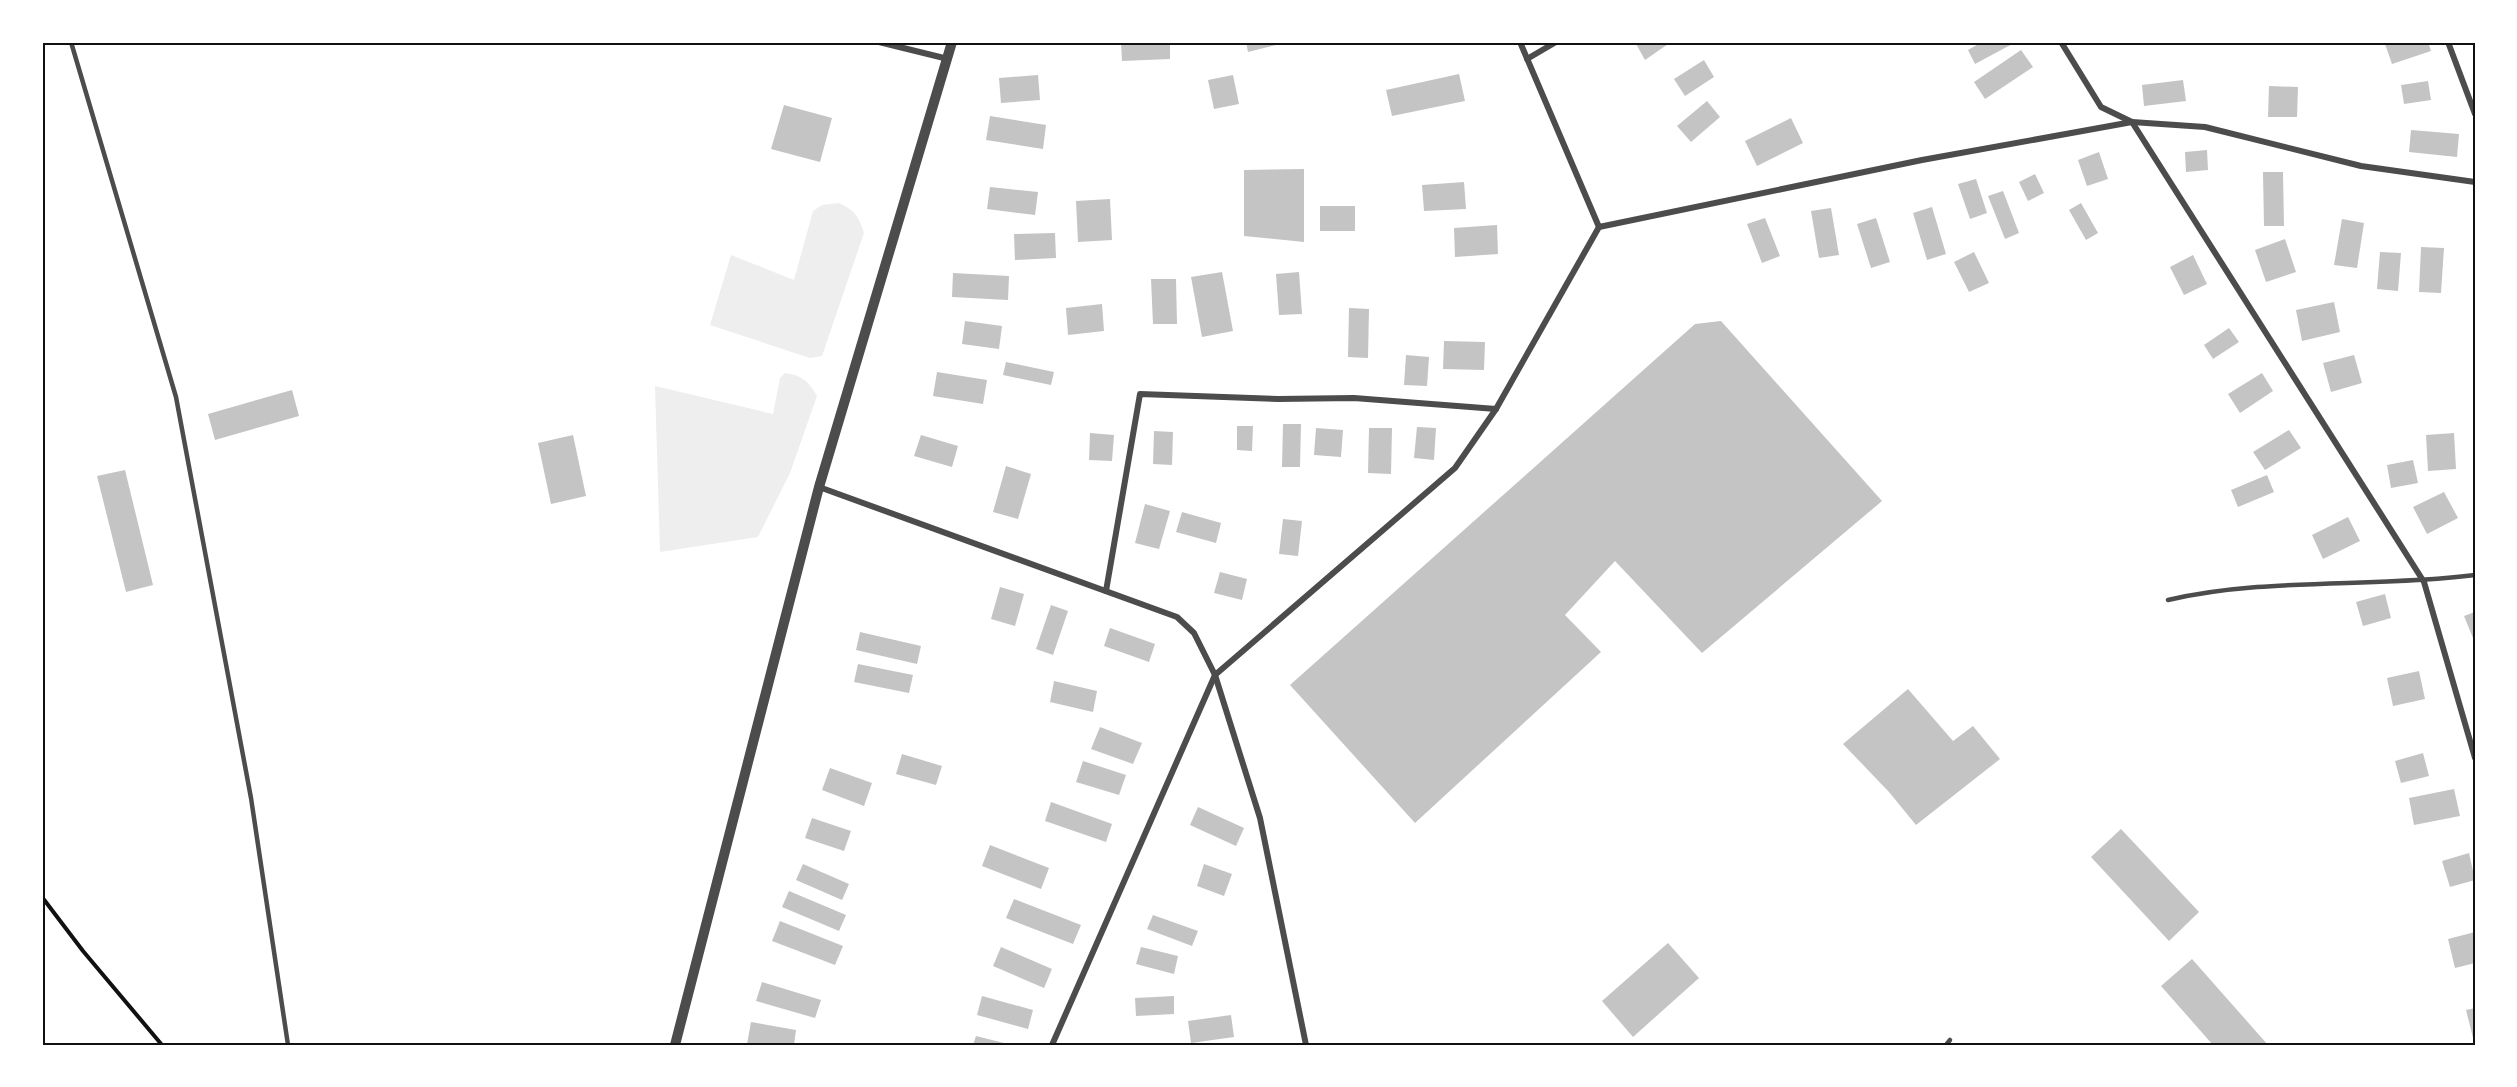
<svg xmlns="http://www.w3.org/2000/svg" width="2517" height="1087" font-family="Ubuntu,sans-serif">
<rect width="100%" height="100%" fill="#fff"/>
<g fill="#eee">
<path d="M839,203C854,210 859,216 864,233L822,356L810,358L710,325L731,255L794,280L813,211L822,205Z"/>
<path d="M785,373C802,375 809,382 817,396L790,473L758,537L660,552L655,386L773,414L780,378Z"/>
</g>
<g fill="#c4c4c4">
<polygon points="1121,42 1170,42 1170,59 1122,61"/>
<polygon points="1246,42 1279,42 1280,44 1248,52"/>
<polygon points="1635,42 1671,42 1645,60"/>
<polygon points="1982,42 2016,42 1975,64 1968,50"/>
<polygon points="2390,42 2428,42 2431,51 2392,64 2385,44"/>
<polygon points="2021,50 2033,67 1985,99 1974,82"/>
<polygon points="1704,60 1714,77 1685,96 1674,79"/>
<polygon points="1459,74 1465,101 1392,116 1386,90"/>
<polygon points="1038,75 1040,100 1001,103 999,78"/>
<polygon points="1233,75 1239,104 1214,109 1208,80"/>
<polygon points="2183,80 2186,101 2144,106 2142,85"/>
<polygon points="2428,81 2431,100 2404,104 2401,85"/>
<polygon points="2269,86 2298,87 2297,117 2268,117"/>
<polygon points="1707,101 1720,117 1691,142 1677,126"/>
<polygon points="784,105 832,118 820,162 771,149"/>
<polygon points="990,116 1046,125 1043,149 986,140"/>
<polygon points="1791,118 1803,143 1757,166 1745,141"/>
<polygon points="2411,130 2459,134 2457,157 2409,152"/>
<polygon points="2207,150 2208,170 2186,172 2185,152"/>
<polygon points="2099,152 2108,179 2087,186 2078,160"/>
<polygon points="1304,169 1304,242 1244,236 1244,170"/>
<polygon points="2263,172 2283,172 2284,226 2264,226"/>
<polygon points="2035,174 2044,193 2028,201 2019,182"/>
<polygon points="1976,179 1987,213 1970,219 1958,184"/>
<polygon points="1464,182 1466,209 1424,211 1422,185"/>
<polygon points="990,187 1038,192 1035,215 987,209"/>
<polygon points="2003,191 2019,233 2005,239 1988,196"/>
<polygon points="1110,199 1112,240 1078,242 1076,201"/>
<polygon points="2081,203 2098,233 2086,240 2069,210"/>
<rect x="1320" y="206" width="35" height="25"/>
<polygon points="1932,207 1946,254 1927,260 1913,213"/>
<polygon points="1831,208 1839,255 1819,258 1811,211"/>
<polygon points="1765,218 1780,256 1762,263 1747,224"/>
<polygon points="1876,218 1890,262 1871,268 1857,224"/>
<polygon points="2342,219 2364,223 2357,268 2334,265"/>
<polygon points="1497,225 1498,254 1455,257 1454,228"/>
<polygon points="1055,233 1056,258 1015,260 1014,234"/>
<polygon points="2285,239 2296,272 2266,282 2255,250"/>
<polygon points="2421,247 2444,248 2441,293 2419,292"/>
<polygon points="1974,252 1989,283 1969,292 1954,262"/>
<polygon points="2380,252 2401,253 2398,291 2377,289"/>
<polygon points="2193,255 2207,284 2184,295 2170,267"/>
<polygon points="1222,272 1233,331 1202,337 1191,277"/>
<polygon points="1299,272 1302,314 1279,315 1276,274"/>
<polygon points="953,273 1009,276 1008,300 952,297"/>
<polygon points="1151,279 1176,279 1177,324 1153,324"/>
<polygon points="2334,302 2340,332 2302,341 2296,310"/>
<polygon points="1102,304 1104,331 1068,335 1066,308"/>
<polygon points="1349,308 1369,309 1368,358 1348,357"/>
<polygon points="965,321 1002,326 999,349 962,344"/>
<polygon points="1721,321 1882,501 1702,653 1615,561 1565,615 1601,652 1415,823 1290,685 1695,324"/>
<polygon points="2229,328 2239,342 2213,359 2204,345"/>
<polygon points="1444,341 1485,342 1484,370 1443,369"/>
<polygon points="1406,355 1429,357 1427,386 1404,385"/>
<polygon points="2354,355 2362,383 2331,392 2323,363"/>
<polygon points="1006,362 1054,372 1051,385 1003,375"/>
<polygon points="937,372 987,380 983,404 933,396"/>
<polygon points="2262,373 2273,391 2240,413 2228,394"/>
<polygon points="292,390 299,416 215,440 208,414"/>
<polygon points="1283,424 1301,424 1300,467 1282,467"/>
<polygon points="1237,426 1253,426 1252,451 1237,450"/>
<polygon points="1417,427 1436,428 1434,460 1414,458"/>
<polygon points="1316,428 1343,430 1341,457 1314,455"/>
<polygon points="1369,428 1392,428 1391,474 1368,473"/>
<polygon points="2289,430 2301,448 2265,470 2253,452"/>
<polygon points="1154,431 1173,432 1172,465 1153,464"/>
<polygon points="1090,433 1114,435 1112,461 1089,460"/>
<polygon points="2454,433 2456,469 2428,471 2426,435"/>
<polygon points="573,435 586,496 551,504 538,443"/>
<polygon points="921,435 958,446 952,467 914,456"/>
<polygon points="2413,460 2418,483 2391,488 2387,465"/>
<polygon points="1006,466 1031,474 1018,519 993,512"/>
<polygon points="125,470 153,585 126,592 97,476"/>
<polygon points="2267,475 2274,492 2238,507 2231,490"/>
<polygon points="2444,492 2458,518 2427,534 2413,507"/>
<polygon points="1145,504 1170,511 1159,549 1135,543"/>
<polygon points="1182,512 1221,523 1216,543 1176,532"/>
<polygon points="2348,517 2360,541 2323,559 2312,535"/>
<polygon points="1283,519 1302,521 1298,556 1279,554"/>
<polygon points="1220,572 1247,579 1242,600 1214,593"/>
<polygon points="1000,587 1024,594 1015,626 991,619"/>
<polygon points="2385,594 2391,618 2363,626 2356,602"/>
<polygon points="1051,605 1068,611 1053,655 1036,649"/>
<polygon points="2475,612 2475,643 2464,616"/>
<polygon points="1110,628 1155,644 1149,662 1104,646"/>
<polygon points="860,632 921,646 917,664 856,650"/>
<polygon points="858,664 913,675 909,693 854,682"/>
<polygon points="2419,671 2425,699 2393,706 2387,678"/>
<polygon points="1054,681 1097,691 1093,712 1050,702"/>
<polygon points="1908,689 1953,741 1973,726 2000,759 1916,825 1889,792 1843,744"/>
<polygon points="1100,727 1142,743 1133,764 1091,749"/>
<polygon points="2423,753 2429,776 2401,783 2395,761"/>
<polygon points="902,754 942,766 936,785 896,774"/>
<polygon points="1083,761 1126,775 1119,795 1076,782"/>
<polygon points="830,768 872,783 864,806 822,790"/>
<polygon points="2454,789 2460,816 2414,825 2409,798"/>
<polygon points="1051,802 1112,824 1106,842 1045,821"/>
<polygon points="1198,807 1244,828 1236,846 1190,825"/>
<polygon points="812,818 851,831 844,851 805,838"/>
<polygon points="2121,829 2199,912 2169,941 2091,857"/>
<polygon points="990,845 1049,868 1041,889 982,866"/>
<polygon points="2469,853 2475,880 2450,887 2442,861"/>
<polygon points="803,864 849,884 842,900 796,880"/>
<polygon points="1204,864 1232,874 1224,896 1197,886"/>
<polygon points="789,891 846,915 839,931 782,907"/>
<polygon points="1014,899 1081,925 1073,944 1006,918"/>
<polygon points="1153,915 1198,931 1192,946 1147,929"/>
<polygon points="780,921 843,946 835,965 772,941"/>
<polygon points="2475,932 2475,963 2455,968 2448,939"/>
<polygon points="1668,943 1699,978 1633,1037 1602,1001"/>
<polygon points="1001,947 1052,969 1044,988 993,966"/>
<polygon points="1141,947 1178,956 1174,974 1136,964"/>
<polygon points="2192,959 2268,1045 2213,1045 2161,986"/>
<polygon points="762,982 821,1000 815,1018 756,1001"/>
<polygon points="982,996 1033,1010 1028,1029 977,1015"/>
<polygon points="1174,996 1174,1014 1136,1016 1135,998"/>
<polygon points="2475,1008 2475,1042 2474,1042 2466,1010"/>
<polygon points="1231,1015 1234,1037 1191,1043 1188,1021"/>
<polygon points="751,1022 796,1030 794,1045 747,1044"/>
<polygon points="976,1036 1008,1044 1007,1045 973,1045"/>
</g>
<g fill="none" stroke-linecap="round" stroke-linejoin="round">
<polyline stroke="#111" stroke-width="4" points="42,897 83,951 162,1045"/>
<g stroke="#4c4c4c" stroke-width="4.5">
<polyline points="71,42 176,397 251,798 288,1045"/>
<path d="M2168,600C2268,577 2373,588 2475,575"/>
<polyline points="1946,1045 1950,1040"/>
</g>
<g stroke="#4c4c4c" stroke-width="6">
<polyline points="879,42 948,59"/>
<polyline points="1520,42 1599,227"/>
<polyline points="2061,42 2101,107 2132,122 2424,582 2475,758"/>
<polyline points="2448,42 2475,114"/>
<polyline points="1527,59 1556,42"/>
<polyline points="1599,227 1922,160 2132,122 2205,127 2361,166 2475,182"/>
<polyline points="819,487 1177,617 1194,633 1215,675 1260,818 1306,1045"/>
<polyline points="1106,591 1140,394 1278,399 1354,398 1496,409"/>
<polyline points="1052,1045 1215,675 1455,468 1496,409 1599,227"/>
</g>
<polyline stroke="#4c4c4c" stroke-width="10" points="675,1045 819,487 952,42"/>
</g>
<rect width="2517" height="1087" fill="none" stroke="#ffffff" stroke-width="87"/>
<rect x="44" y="44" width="2430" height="1000" fill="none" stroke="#111" stroke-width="2"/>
</svg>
